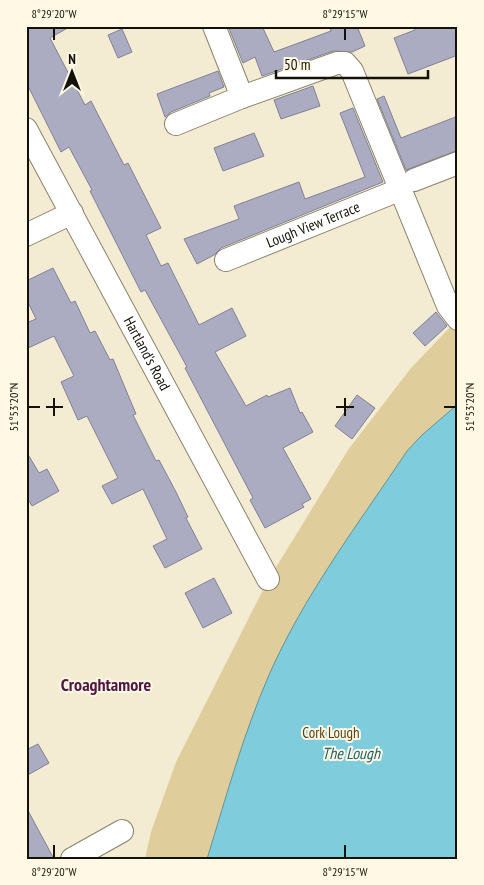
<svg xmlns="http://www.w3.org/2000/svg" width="484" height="885" font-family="'PT Sans Narrow',sans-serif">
<rect width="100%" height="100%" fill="#f3ebd2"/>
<polygon fill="#dfce9c" points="458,319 458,859 145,859 151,832 176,762 267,582 348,450 411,368"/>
<path fill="#7eccdc" stroke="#5e949c" d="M458,404V859H207C226,797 243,735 269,675C304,595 359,523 407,451L422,435Z"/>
<g fill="#ababc2" stroke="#818197">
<polygon points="26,26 71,26 50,38 85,105 91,101 124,165 128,163 161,228 146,235 161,266 168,263 199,325 232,308 246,336 215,352 246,406 267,395 268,397 290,388 300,413 302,412 313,432 283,448 311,499 302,504 304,507 265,528 250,500 253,498 185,368 187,367 145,290 141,292 90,191 92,190 69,147 61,152 26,82"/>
<polygon points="228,26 262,26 274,52 331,31 329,26 357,26 365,46 352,52 333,51 262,76 255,57 243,63"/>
<polygon points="414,26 458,26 458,55 408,74 394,38 415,30"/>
<polygon points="122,29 132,52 118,58 108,35"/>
<polygon points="218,71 224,87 209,93 210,96 171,112 165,117 157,94"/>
<polygon points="313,86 320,106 281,119 274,100"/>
<polygon points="384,96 401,138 458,116 458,150 406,170 377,99"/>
<polygon points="353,108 383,182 221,248 214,255 197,264 184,239 239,219 234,206 299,182 305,199 365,177 340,113"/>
<polygon points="254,133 264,156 223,171 214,148"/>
<polygon points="53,268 71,303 75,301 90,333 95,331 110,360 113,359 136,414 133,415 156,461 159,460 176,492 188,517 186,518 202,549 165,568 153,546 167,539 143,489 112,504 102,486 118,478 87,416 78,420 61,382 74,376 54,336 26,349 26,323 36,319 26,298 26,281"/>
<polygon points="436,312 447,326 425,346 413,333"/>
<polygon points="357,395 375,408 352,439 335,426"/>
<polygon points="26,451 39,473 47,469 59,491 32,506 26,496"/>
<polygon points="214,578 232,613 203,628 185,593"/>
<polygon points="38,744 49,763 26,776 26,750"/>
<polygon points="26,807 54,859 26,859"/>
</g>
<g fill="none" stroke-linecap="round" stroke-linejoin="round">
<defs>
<g id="street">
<polyline points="214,26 242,97"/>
<polyline points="176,124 242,97 337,63 345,63 352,71 448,306 458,319"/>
<path id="s1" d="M26,129L268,579"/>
<polyline points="414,180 458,163"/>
<polyline points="26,235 72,213"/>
<path id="s2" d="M226,260L399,190"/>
<polyline points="72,859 122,831"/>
</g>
</defs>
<use href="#street" stroke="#8a826b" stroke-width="24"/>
<use href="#street" stroke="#fff" stroke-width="22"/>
</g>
<path fill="none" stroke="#131108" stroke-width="2" d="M54,28V40M345,28V40M54,398V416M345,398V416M28,407H40M46,407H63M336,407H354M444,407H456M54,845V858M345,845V858"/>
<g text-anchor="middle" stroke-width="4" stroke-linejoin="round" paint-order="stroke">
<g font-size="15" fill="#131108" stroke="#fff8e4">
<text dy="5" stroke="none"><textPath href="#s2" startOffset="94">Lough View Terrace</textPath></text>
<text dy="5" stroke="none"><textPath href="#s1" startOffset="255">Hartland's Road</textPath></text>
</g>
<g font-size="15" fill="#524416" stroke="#fff8e4">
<text x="331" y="738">Cork Lough</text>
</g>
<g font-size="16" font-style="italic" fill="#21616d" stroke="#fff8e4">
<text x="351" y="759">The Lough</text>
</g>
<g font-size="18" font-weight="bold" fill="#4f1742" stroke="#fff8e4">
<text x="106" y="691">Croaghtamore</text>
</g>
</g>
<rect width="484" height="885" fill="none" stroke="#fff8e4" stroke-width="55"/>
<g transform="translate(72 72)" stroke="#fff8e4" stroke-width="4" paint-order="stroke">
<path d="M0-4L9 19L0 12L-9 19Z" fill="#131108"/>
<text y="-8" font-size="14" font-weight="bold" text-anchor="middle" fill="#131108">N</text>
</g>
<path d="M276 70v8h152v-8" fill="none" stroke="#131108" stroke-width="2.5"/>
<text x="284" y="70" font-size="15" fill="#131108" stroke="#fff8e4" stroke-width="4" paint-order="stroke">50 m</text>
<rect x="28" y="28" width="428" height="830" fill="none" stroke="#131108" stroke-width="2"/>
<g font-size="12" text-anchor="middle" fill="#131108">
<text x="54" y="18">8°29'20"W</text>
<text x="345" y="18">8°29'15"W</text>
<text transform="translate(14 407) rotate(-90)" y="4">51°53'20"N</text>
<text transform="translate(470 407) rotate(-90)" y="4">51°53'20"N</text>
<text x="54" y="876">8°29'20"W</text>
<text x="345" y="876">8°29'15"W</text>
</g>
</svg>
